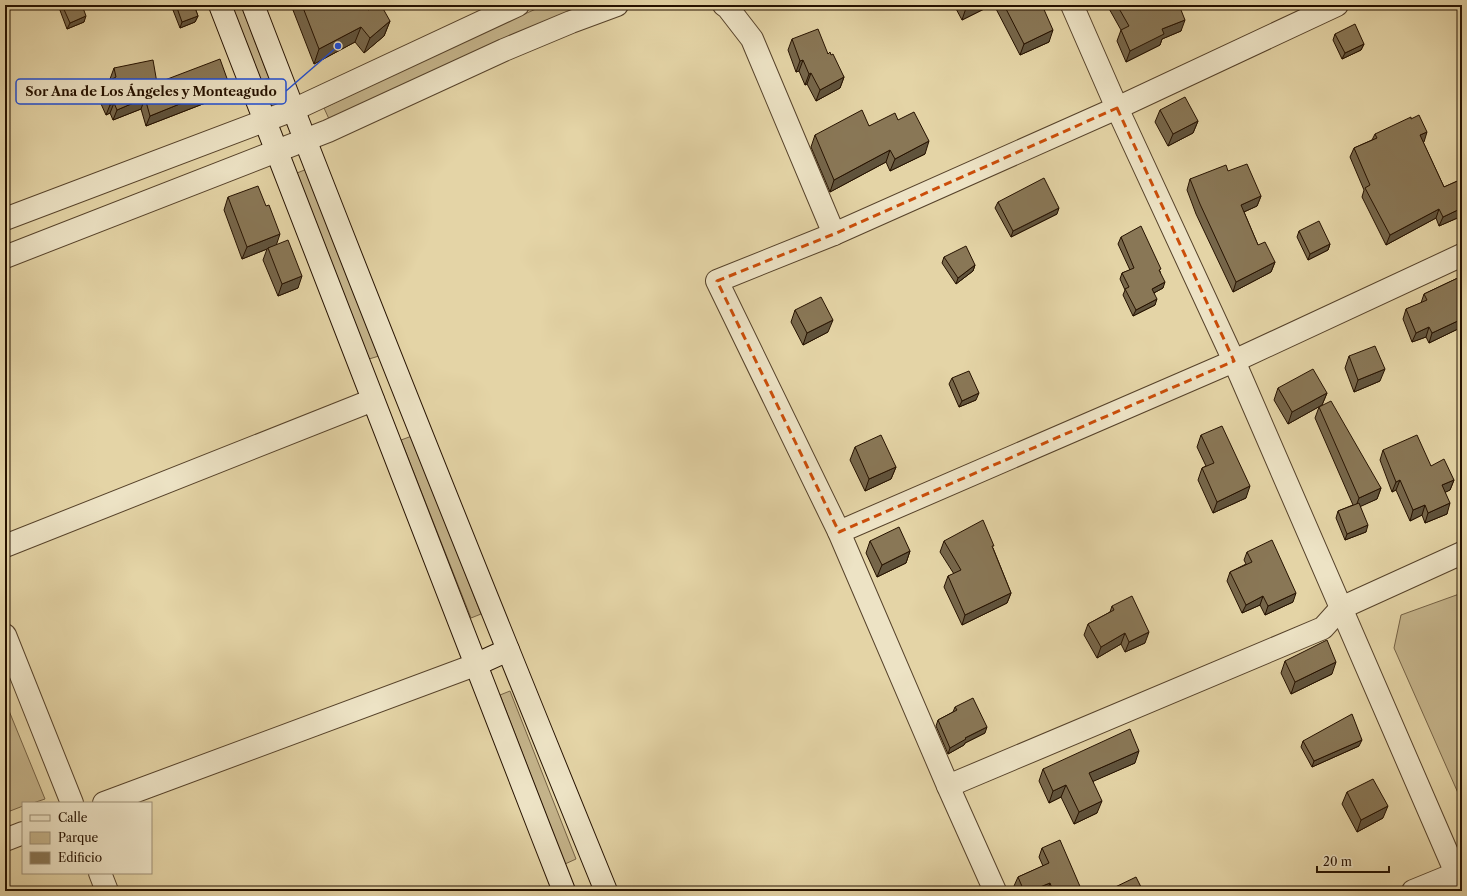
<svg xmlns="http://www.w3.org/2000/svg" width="1467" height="896" font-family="'Libre Caslon Text',serif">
<rect width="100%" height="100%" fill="#e4d4a6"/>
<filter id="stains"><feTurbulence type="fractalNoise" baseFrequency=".005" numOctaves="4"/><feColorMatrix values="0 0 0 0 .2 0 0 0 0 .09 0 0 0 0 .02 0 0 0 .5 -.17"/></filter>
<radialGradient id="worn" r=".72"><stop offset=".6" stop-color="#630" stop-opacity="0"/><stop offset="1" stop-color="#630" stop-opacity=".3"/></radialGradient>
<g fill="#c4b38a" stroke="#756245">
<polygon points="231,5 241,5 269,78 260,81"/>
<polygon points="545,5 587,5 329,119 324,108 468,39"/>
<polygon points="307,169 379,356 369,359 297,173"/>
<polygon points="412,436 481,614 471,618 401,440"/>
<polygon points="1462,593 1462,802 1394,648 1401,615"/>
<polygon points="510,691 576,859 565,864 500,695"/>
<polygon points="5,701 45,799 33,803 23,803 23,806 5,813"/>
</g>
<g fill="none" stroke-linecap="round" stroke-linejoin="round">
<defs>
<g id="street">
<polyline points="724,5 728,8 752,39 834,234"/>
<polyline points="1072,5 1117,108 1234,361 1462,887"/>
<polyline points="5,219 293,110 518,5"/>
<polyline points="5,257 328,131 504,50 571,22 617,5"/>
<polyline points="839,532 1234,361 1462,255"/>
<polyline points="5,546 373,400"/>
<polyline points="5,635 72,803"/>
<polyline points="948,786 1323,628 1341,608 1462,553"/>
<polyline points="104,803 475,665"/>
<polyline points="5,840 23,833"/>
<polyline points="100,873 107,891"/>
<polyline points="995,891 948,786 839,532 717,281 834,234 1117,108 1337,5"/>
<polyline points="1413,891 1462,871"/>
</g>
<g id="secondary">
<path d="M220,5C337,299 448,596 564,891"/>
<path d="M253,5C367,302 486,597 606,891"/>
<polyline points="475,665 508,650"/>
</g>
</defs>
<use href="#street" stroke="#56422a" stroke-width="24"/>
<use href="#secondary" stroke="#261200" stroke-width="24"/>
<use href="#street" stroke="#ede3c5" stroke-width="22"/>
<use href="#secondary" stroke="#ede3c5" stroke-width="22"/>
</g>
<g fill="#76664a" stroke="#261200">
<polygon points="58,5 82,5 84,22 67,29"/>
<polygon points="171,5 194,5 198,16 195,22 180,28"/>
<polygon points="291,5 366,5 368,10 390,21 384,36 364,53 355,42 314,64"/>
<polygon points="954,5 992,5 962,20"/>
<polygon points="994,5 1042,5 1049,42 1020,55"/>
<polygon points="1107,5 1179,5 1181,31 1162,39 1160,45 1126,62 1117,41 1121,30"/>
<polygon points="1335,34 1364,44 1361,50 1342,59 1333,40"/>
<polygon points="792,39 828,54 844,77 840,88 816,101 807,84 805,85 799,71 796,72 788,50"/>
<polygon points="114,68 157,83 229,84 226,95 146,126 141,109 113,120 110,113 106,115 97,95 101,85 110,80 110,79"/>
<polygon points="1160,110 1198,121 1193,133 1168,146 1155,122"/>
<polygon points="898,120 925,154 890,171 886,162 830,192 811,147 815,135 869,126"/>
<polygon points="1461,133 1462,133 1462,144 1459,139"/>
<polygon points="1375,134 1424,142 1423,142 1444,187 1462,179 1462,216 1439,226 1436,218 1386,245 1362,197 1364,190 1350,157 1354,148 1372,140"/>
<polygon points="1228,171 1261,196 1257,206 1244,212 1258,245 1275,262 1271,272 1233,292 1196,214 1187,190 1190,179"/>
<polygon points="228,197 276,244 298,288 278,296 263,260 267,249 242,259 224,210"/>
<polygon points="998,202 1057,214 1011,237 995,208"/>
<polygon points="1299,231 1330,244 1328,250 1308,260 1297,237"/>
<polygon points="1121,237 1160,271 1163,288 1154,293 1155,305 1133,316 1123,295 1125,290 1120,279 1122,273 1130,270 1118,244"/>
<polygon points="944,257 975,265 973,271 956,284 942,263"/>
<polygon points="1462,276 1462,327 1429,343 1426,337 1412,342 1403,319 1406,309 1421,303 1424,294"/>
<polygon points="795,310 828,332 803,345 791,322"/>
<polygon points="1349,356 1380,381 1354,392 1345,368"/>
<polygon points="952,378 976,400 959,407 949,384"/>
<polygon points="1278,388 1327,393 1322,405 1288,424 1274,400"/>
<polygon points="1319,407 1381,488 1377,499 1360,506 1366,532 1345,540 1336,518 1338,511 1353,505 1315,418"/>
<polygon points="1201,435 1246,498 1213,513 1198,480 1202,468 1206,466 1197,447"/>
<polygon points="855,447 896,467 891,479 865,491 850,460"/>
<polygon points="1383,450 1431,466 1454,480 1450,490 1445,492 1447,514 1425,523 1422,515 1410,521 1396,490 1392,492 1380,460"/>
<polygon points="870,541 910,551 906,563 877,577 866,553"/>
<polygon points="944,541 993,548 1011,593 1007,603 962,625 944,587 948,576 954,574 940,552"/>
<polygon points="1247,552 1293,602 1265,615 1260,605 1242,613 1227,581 1230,572 1246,564 1244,560"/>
<polygon points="1112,606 1145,643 1125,652 1121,644 1097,658 1084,635 1088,624 1110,612"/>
<polygon points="1285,661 1332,674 1291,694 1281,673"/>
<polygon points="955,707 985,733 965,743 964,745 948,754 936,726 938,720 953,712"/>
<polygon points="1303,741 1359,746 1312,767 1301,747"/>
<polygon points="1135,763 1093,781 1097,813 1074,824 1061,797 1049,803 1039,781 1043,769"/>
<polygon points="1347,792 1383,818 1357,832 1342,804"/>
<polygon points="1042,848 1082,891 1017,891 1014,886 1018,877 1043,866 1039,857"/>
</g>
<g fill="#60533c" stroke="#261200">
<polygon points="973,5 992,5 962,20 966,8"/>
<polygon points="86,16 84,22 67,29 70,23"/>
<polygon points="198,16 195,22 180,28 182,22"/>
<polygon points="1185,20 1181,31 1162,39 1160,45 1126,62 1130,51 1162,29"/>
<polygon points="390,21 384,36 364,53 370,38"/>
<polygon points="361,27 355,42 314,64 319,49"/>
<polygon points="1053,30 1049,42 1020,55 1024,44"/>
<polygon points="1364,44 1361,50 1342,59 1345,53"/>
<polygon points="803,60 799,71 796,72 800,61"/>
<polygon points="811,73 807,84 805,85 809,74"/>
<polygon points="844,77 840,88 816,101 820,90"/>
<polygon points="229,84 226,95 146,126 150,116"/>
<polygon points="145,98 141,109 113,120 117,110"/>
<polygon points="114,103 110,113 106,115 110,105"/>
<polygon points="1198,121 1193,133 1168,146 1173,134"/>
<polygon points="1427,132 1424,142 1417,145 1420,135"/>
<polygon points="929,141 925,154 890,171 895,159"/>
<polygon points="890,150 886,162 830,192 834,180"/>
<polygon points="1261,196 1257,206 1237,215 1241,205"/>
<polygon points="1059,208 1057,214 1011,237 1013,231"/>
<polygon points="1462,208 1462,216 1439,226 1443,217"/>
<polygon points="1439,209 1436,218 1386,245 1390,235"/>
<polygon points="280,234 276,246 268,248 267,249 242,259 247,247"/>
<polygon points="1330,244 1328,250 1308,260 1310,254"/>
<polygon points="1275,262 1271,272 1233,292 1236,282"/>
<polygon points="975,265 973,271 956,284 958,278"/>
<polygon points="302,276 298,288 278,296 282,284"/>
<polygon points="1165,282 1163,288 1150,295 1152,289"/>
<polygon points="1157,299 1155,305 1133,316 1136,310"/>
<polygon points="1462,319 1462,327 1429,343 1432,333"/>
<polygon points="833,320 828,332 803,345 807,333"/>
<polygon points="1429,327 1426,337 1412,342 1416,333"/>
<polygon points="1385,369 1380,381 1354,392 1358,380"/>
<polygon points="979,393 976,400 959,407 962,401"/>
<polygon points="1327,393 1322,405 1288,424 1292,412"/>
<polygon points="896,467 891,479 865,491 869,479"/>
<polygon points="1400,480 1396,490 1392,492 1396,482"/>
<polygon points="1454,480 1450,490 1438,496 1442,485"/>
<polygon points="1250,486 1246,498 1213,513 1217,502"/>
<polygon points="1381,488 1377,499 1355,509 1359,498"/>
<polygon points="1450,503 1447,514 1425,523 1428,513"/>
<polygon points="1425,505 1422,515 1410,521 1413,510"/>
<polygon points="1368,525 1366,532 1345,540 1347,534"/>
<polygon points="910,551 906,563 877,577 882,565"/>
<polygon points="1011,593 1007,603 962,625 965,615"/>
<polygon points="1296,593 1293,602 1265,615 1268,606"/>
<polygon points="1263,596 1260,605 1242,613 1246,605"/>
<polygon points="1149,632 1145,643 1125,652 1129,642"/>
<polygon points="1125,633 1121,644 1097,658 1101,647"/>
<polygon points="1336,662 1332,674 1291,694 1295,682"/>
<polygon points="987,727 985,733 965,743 964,745 948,754 950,748 965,738"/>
<polygon points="1362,740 1359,746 1312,767 1314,761"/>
<polygon points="1139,751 1135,763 1085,785 1089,773"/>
<polygon points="1066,785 1061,797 1049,803 1053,791"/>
<polygon points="1102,801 1097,813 1074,824 1079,812"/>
<polygon points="1388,806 1383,818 1357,832 1361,820"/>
<polygon points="1050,883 1047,891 1030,891"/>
</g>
<g fill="#897756" stroke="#261200">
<polygon points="62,5 82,5 86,16 70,23"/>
<polygon points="176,5 194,5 198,16 182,22"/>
<polygon points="302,5 366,5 368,10 378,5 381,5 390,21 370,38 361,27 319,49"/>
<polygon points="964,5 973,5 966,8"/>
<polygon points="1004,5 1042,5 1053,30 1024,44"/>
<polygon points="1117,5 1179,5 1185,20 1162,29 1164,34 1130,51 1121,30 1129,26"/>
<polygon points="1355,24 1364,44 1345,53 1335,34"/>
<polygon points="818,29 828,54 830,52 831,55 833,54 844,77 820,90 811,73 809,74 803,60 800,61 792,39"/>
<polygon points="220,59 229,84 150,116 145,98 117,110 114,103 110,105 101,85 116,77 114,68 153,60 157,83"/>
<polygon points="1185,97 1198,121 1173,134 1160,110"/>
<polygon points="862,110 869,126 895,113 898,120 914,112 929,141 895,159 890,150 834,180 815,135"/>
<polygon points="1419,115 1427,132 1420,135 1444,187 1462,179 1462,208 1443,217 1439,209 1390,235 1365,188 1370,185 1354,148 1377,138 1375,134 1411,117 1411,119"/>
<polygon points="1247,164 1261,196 1241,205 1258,245 1265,242 1275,262 1236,282 1200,204 1190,179 1226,165 1228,171"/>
<polygon points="1044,178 1059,208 1013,231 998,202"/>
<polygon points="258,186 266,206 269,205 280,234 247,247 228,197"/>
<polygon points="1319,221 1330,244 1310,254 1299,231"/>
<polygon points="1141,226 1161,269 1159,270 1165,282 1152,289 1157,299 1136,310 1125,289 1129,287 1122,273 1134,268 1121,237"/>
<polygon points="288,240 302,276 282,284 268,248"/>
<polygon points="966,246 975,265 958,278 944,257"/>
<polygon points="1462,276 1462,319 1432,333 1429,327 1416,333 1406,309 1427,300 1424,294"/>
<polygon points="821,297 833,320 807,333 795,310"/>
<polygon points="1375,346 1385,369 1358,380 1349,356"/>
<polygon points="1313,369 1327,393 1292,412 1278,388"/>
<polygon points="969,371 979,393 962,401 952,378"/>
<polygon points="1331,401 1381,488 1359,498 1319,407"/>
<polygon points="1222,426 1250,486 1217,502 1202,468 1214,463 1201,435"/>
<polygon points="881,435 896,467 869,479 855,447"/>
<polygon points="1417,435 1431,466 1444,459 1454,480 1442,485 1450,503 1428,513 1425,505 1413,510 1400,480 1396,482 1383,450"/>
<polygon points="1359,503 1368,525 1347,534 1338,511"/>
<polygon points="983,520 994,546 992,546 1011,593 965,615 948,576 961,570 944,541"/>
<polygon points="899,527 910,551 882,565 870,541"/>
<polygon points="1272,540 1296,593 1268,606 1263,596 1246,605 1230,572 1252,562 1247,552"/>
<polygon points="1132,596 1149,632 1129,642 1125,633 1101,647 1088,624 1114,610 1112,606"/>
<polygon points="1327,640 1336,662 1295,682 1285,661"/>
<polygon points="973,698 987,727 965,738 966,739 950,748 938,720 957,710 955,707"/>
<polygon points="1352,714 1362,740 1314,761 1303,741"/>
<polygon points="1130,729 1139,751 1089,773 1102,801 1079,812 1066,785 1053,791 1043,769"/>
<polygon points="1373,779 1388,806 1361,820 1347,792"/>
<polygon points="1060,840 1082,891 1053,891 1050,883 1030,891 1024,891 1018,877 1049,863 1042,848"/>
<polygon points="1136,877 1143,891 1107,891"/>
<polygon points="1439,887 1441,891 1430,891"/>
</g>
<path fill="none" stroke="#cb4e0a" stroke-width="3" stroke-dasharray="8 5" stroke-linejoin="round" d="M1117,108L1234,361L839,532L717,281L834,234Z"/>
<path fill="none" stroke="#1d4ed8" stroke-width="1.5" d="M338 46L286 91"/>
<circle fill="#1d4ed8" stroke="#ede3c5" stroke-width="1.5" cx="338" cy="46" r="4"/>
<rect fill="#ede3c5" stroke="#1d4ed8" stroke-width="1.5" x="16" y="79" width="270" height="25" rx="4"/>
<g font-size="13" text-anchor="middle" font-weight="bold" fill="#261200">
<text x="151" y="96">Sor Ana de Los Ángeles y Monteagudo</text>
</g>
<rect width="1467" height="896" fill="none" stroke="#e4d4a6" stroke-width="20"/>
<rect x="6" y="6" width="1455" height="884" fill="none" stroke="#261200" stroke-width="2"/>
<rect x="10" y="10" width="1447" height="876" fill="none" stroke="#261200"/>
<rect x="22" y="802" width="130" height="72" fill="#ede3c5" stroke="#9d8f76"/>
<rect x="30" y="815" width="20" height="6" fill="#ede3c5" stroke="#9d8f76"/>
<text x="58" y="822" font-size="12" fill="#261200">Calle</text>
<rect x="30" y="832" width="20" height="12" fill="#c4b38a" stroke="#9d8f76"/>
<text x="58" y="842" font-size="12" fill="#261200">Parque</text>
<rect x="30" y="852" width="20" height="12" fill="#897756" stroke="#9d8f76"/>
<text x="58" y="862" font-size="12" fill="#261200">Edificio</text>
<path d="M1317 866v6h72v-6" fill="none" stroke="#261200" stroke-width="2"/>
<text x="1323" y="866" font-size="12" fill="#261200" stroke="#ede3c5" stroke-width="3" paint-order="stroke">20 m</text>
<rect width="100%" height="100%" filter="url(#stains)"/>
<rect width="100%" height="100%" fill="url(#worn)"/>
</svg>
